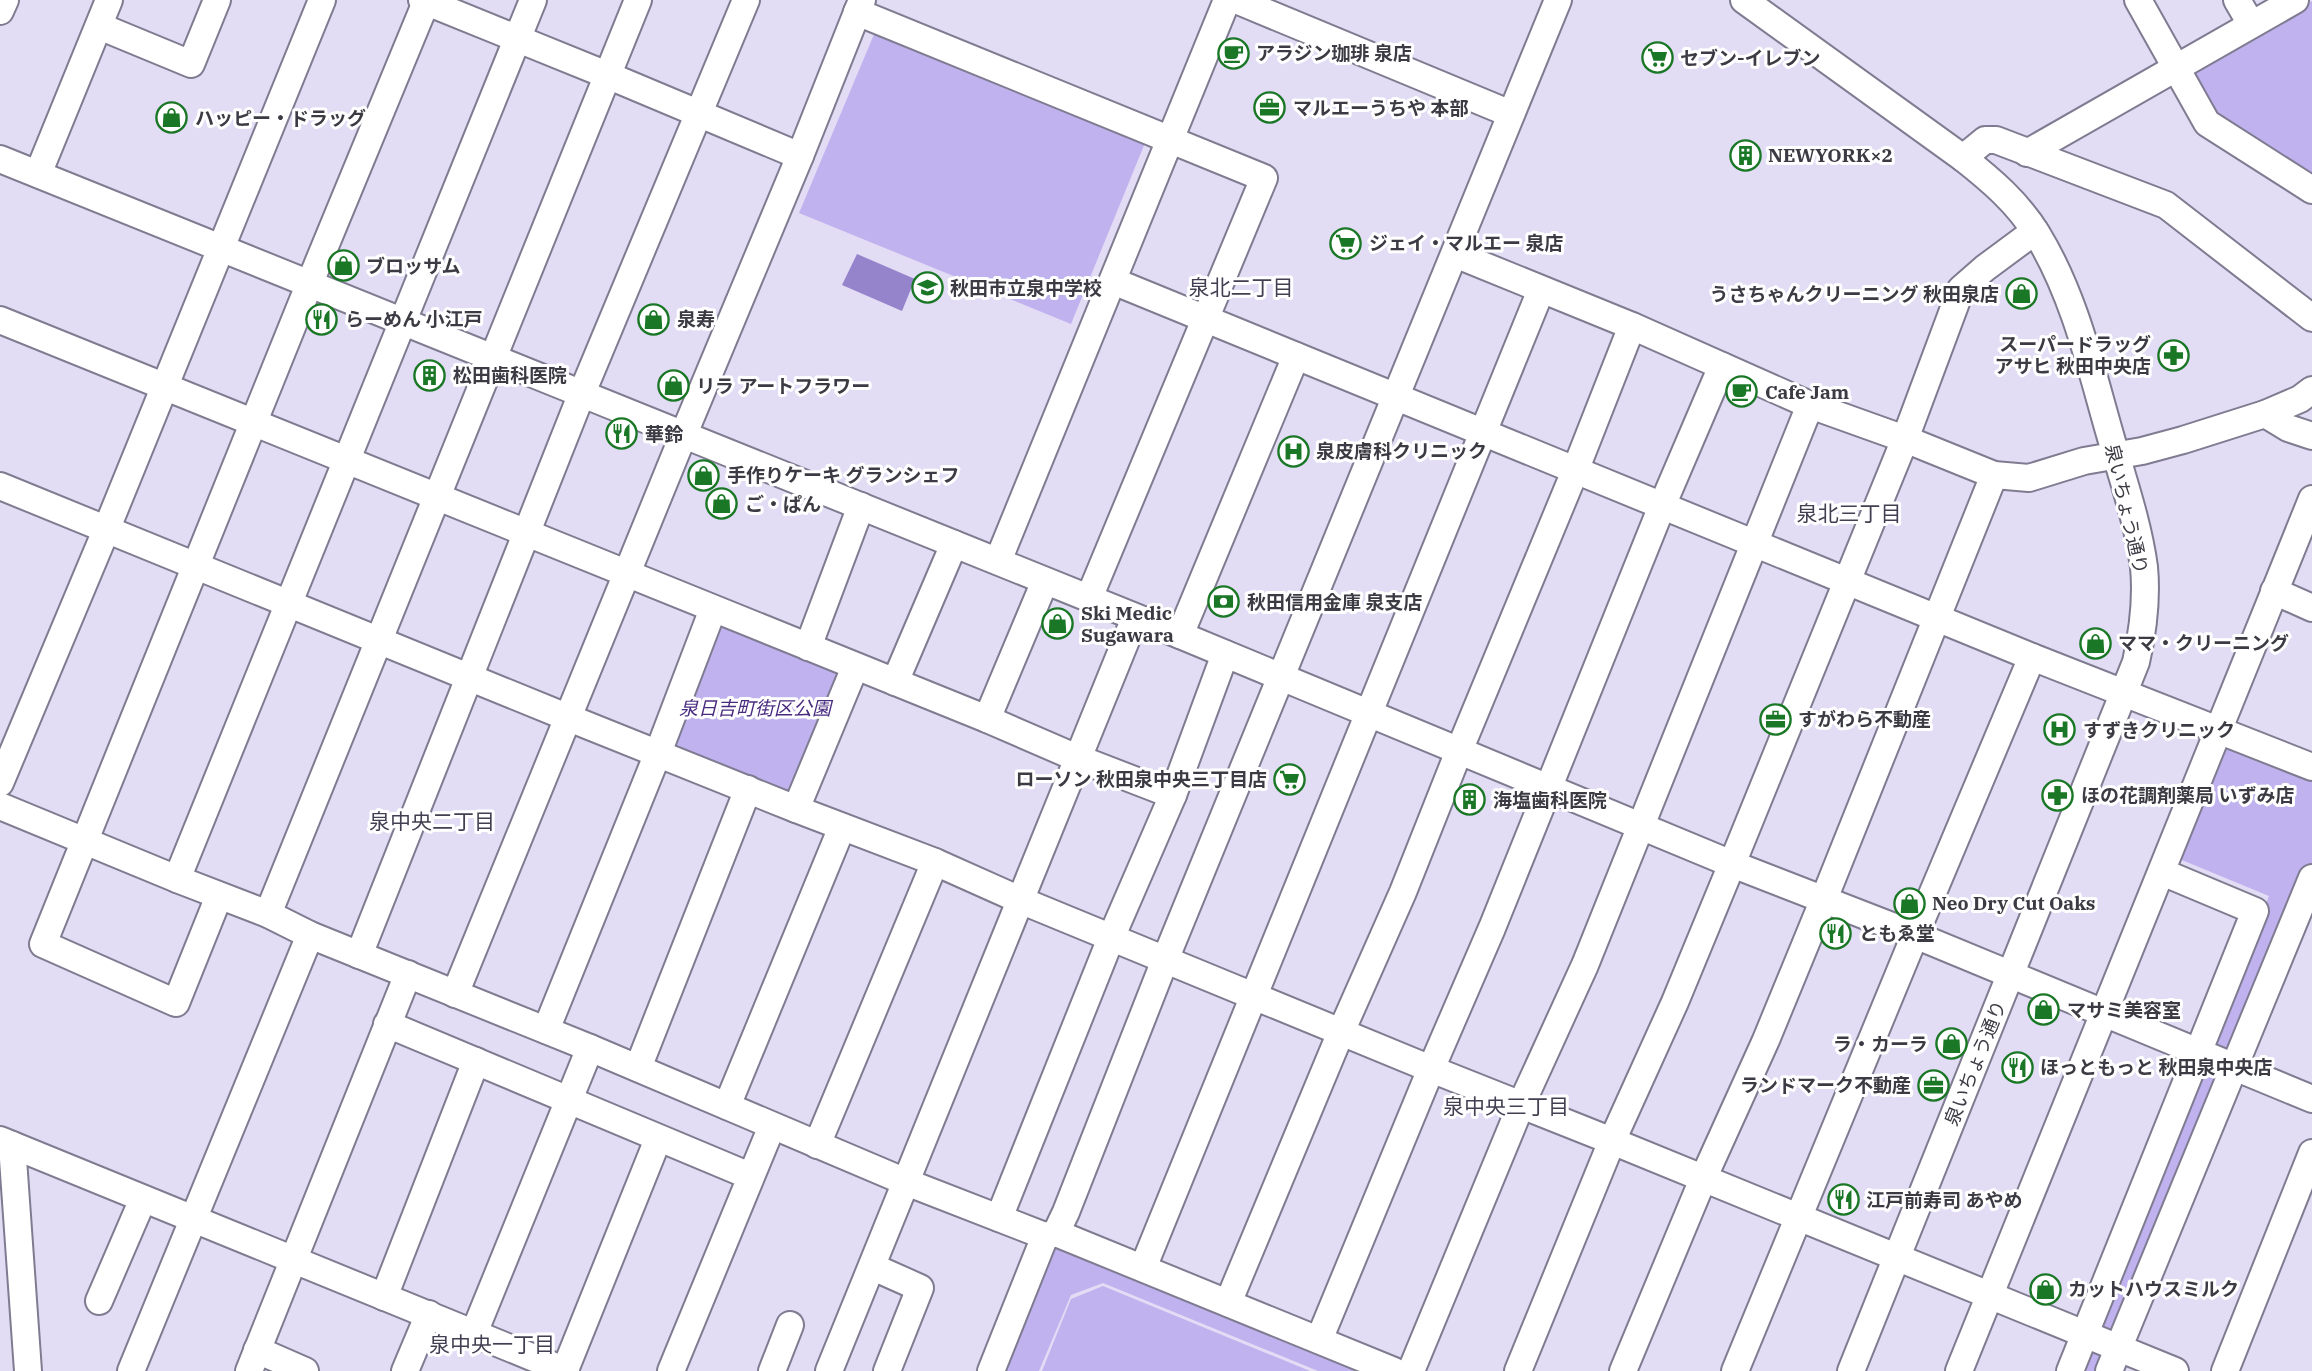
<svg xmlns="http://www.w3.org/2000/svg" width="2312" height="1371" font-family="'IBM Plex Serif','Noto Sans JP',serif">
<rect width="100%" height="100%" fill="#e2ddf5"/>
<g fill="#c0b2ef">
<polygon points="2312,1 2312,176 2212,113 2194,79 2198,66"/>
<polygon points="875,32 1145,143 1071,324 799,213"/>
<polygon points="714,621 842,669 788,797 670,748"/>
<polygon points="2232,745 2312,779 2312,863 2295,906 2227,1053 2216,1045 2212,1039 2269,896 2177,858 2221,750"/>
<polygon points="2202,1067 2222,1070 2103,1371 2077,1371"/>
<polygon points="1053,1237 1385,1371 1318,1371 1103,1283 1071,1295 1039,1371 997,1371"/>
<polygon points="1103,1286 1310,1371 1042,1371 1071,1299"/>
</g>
<polygon fill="#9584cb" points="857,254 915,279 902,311 842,285"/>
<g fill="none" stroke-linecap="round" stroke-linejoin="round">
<defs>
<g id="minor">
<polyline points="422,0 607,75 800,156"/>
<polyline points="1236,0 1511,114"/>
<path d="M1744,0L1963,158C1991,180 2018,203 2037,234C2075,296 2091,369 2111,438C2123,480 2138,523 2144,567C2147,599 2143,631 2136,662L1851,1371"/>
<polyline points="2138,0 2207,123 2312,190"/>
<polyline points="2237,0 2251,24"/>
<polyline points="0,11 5,0"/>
<polyline points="857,12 1264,178 1089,598"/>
<polyline points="99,26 191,64 217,0"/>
<polyline points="2027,153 2295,0"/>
<polyline points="1963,158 1985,140 1996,140 2166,205 2312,318"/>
<polyline points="0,159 1180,635 1732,864 1915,935 2312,1099"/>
<polyline points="38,174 109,0"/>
<polyline points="1455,254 1632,326 1810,405 1905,439 1994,475 2029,478 2084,461 2142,451 2183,440 2265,414 2288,428 2312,436"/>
<polyline points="1113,281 2032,657 2312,767"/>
<polyline points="0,320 987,719 1077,758 1173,795"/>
<polyline points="2265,414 2300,399 2312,390"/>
<polyline points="0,486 569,718 796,809 935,862 1020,900 1431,1069 1612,1141 2175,1371"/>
<polyline points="998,561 1227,0"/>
<polyline points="2274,591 2312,608"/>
<polyline points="1180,635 1296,356"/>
<polyline points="808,647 861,506"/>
<polyline points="895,682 954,544"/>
<polyline points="987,719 1045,581"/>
<polyline points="0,783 107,528 322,0"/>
<polyline points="0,806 177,879 268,914 310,935 590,1048 906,1182 1045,1236"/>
<polyline points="796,809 855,667"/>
<polyline points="177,879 533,0"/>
<polyline points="219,896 176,1003 43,944 309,285 426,2"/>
<path d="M268,914C389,609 514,305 638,0"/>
<polyline points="359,955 582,393 746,0"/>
<polyline points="455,994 683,436 800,156 862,0"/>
<polyline points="387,1024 750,1176"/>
<polyline points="546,1030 658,753 713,609"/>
<polyline points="638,1068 748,789"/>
<polyline points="727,1106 842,827"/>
<polyline points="0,1140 566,1371"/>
<polyline points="12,1145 28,1371"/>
<polyline points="817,1145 935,862"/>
<polyline points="999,1218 1111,938 1173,795 1225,654"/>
<polyline points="1056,1233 1394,1371"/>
<polyline points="873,1267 920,1288 887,1371"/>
<polyline points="1143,1268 1541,290"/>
<polyline points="384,1297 476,1061"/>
<polyline points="99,1301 143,1199"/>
<polyline points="1228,1303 1341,1032 1403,892 1459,751 1575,471 1632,326"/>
<polyline points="474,1333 590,1048"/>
<polyline points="1319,1340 1431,1069 1492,928 1662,506 1722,366"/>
<polyline points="257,1350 305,1371"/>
<polyline points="565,1370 658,1139"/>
<polyline points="131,1371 310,935"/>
<polyline points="249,1371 408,974"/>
<polyline points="405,1371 429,1314"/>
<polyline points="671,1371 772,1126"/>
<polyline points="772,1371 790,1325"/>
<polyline points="829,1371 1135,618"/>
<polyline points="991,1371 1045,1236 1056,1233 1066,1212 1165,960 1558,0"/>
<polyline points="1411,1371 1521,1105 1585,965 1810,405"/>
<polyline points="1518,1371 1612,1141 1675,1002 1732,864 1905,439 1961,289 1985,268 2035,231"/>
<polyline points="1623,1371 1703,1179 1766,1040 1824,899 1994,475"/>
<polyline points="1735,1371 1915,935 2032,657"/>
<polyline points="1959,1371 2312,499"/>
<polyline points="2070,1371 2255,911 2162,872"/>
<polyline points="2109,1371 2312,878"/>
<polyline points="2225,1371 2312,1153"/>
</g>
</defs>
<use href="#minor" stroke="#7f7b90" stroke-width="30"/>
<use href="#minor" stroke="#fff" stroke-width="26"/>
</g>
<defs>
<symbol id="cafe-ring" viewBox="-11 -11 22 22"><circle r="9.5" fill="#fff" stroke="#1a7726" stroke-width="1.5"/><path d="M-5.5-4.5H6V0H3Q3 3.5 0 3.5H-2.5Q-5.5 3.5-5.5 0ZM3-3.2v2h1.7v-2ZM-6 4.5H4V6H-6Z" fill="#1a7726"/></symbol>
<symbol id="supermarket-ring" viewBox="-11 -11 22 22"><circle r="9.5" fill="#fff" stroke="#1a7726" stroke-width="1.5"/><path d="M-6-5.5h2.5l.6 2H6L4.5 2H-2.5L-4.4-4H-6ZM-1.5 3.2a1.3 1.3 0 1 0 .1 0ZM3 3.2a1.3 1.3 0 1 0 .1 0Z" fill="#1a7726"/></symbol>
<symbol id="office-ring" viewBox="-11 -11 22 22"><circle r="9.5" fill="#fff" stroke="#1a7726" stroke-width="1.5"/><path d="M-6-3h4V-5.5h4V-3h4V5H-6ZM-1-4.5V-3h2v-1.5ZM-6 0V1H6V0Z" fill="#1a7726"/></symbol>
<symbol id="shop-ring" viewBox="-11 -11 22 22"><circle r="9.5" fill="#fff" stroke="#1a7726" stroke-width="1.5"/><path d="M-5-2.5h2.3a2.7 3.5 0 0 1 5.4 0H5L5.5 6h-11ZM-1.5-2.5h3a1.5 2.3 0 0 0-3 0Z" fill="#1a7726"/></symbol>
<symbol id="building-ring" viewBox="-11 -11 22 22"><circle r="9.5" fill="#fff" stroke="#1a7726" stroke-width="1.5"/><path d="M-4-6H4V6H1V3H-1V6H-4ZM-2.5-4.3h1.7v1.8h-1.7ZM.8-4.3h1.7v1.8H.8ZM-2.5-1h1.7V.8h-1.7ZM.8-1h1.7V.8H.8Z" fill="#1a7726"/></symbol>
<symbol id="school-ring" viewBox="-11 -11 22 22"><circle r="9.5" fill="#fff" stroke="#1a7726" stroke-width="1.5"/><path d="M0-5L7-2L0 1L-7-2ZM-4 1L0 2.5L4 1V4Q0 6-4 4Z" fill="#1a7726"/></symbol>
<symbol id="restaurant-ring" viewBox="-11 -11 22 22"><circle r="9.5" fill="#fff" stroke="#1a7726" stroke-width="1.5"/><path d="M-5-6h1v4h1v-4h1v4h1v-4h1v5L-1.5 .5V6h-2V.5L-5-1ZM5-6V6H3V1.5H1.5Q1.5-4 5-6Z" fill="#1a7726"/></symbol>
<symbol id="pharmacy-ring" viewBox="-11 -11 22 22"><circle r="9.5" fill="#fff" stroke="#1a7726" stroke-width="1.5"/><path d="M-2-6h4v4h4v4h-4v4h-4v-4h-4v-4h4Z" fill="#1a7726"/></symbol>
<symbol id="hospital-ring" viewBox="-11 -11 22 22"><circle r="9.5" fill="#fff" stroke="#1a7726" stroke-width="1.5"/><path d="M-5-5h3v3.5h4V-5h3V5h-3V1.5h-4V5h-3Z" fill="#1a7726"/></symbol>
<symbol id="bank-ring" viewBox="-11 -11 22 22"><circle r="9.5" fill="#fff" stroke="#1a7726" stroke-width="1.5"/><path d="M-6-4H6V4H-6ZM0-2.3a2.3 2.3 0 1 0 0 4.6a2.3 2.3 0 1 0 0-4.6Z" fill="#1a7726"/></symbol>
</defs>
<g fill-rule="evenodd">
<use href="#cafe-ring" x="1216" y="36" width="35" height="35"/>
<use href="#supermarket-ring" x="1640" y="40" width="35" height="35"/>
<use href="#office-ring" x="1252" y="90" width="35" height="35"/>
<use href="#shop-ring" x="154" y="100" width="35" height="35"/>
<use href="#building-ring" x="1728" y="138" width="35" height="35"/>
<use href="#supermarket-ring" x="1328" y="226" width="35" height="35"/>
<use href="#shop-ring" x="326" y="248" width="35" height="35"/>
<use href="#school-ring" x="910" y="270" width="35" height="35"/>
<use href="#shop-ring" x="2004" y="276" width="35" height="35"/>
<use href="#restaurant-ring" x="304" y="302" width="35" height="35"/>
<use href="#shop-ring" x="636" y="302" width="35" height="35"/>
<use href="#pharmacy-ring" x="2156" y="338" width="35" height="35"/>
<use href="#building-ring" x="412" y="358" width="35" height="35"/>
<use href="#shop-ring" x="656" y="368" width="35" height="35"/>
<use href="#cafe-ring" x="1724" y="374" width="35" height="35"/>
<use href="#restaurant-ring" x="604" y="416" width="35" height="35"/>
<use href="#hospital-ring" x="1276" y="434" width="35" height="35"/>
<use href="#shop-ring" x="686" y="458" width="35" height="35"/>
<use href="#shop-ring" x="704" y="486" width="35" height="35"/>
<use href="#bank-ring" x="1206" y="584" width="35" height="35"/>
<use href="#shop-ring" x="1040" y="606" width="35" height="35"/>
<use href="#shop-ring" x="2078" y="626" width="35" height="35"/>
<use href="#office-ring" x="1758" y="702" width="35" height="35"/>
<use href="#hospital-ring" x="2042" y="712" width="35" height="35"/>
<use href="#supermarket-ring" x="1272" y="762" width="35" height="35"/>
<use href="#pharmacy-ring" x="2040" y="778" width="35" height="35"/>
<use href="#building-ring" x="1452" y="782" width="35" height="35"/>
<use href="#shop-ring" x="1892" y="886" width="35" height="35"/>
<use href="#restaurant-ring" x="1818" y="916" width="35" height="35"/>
<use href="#shop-ring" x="2026" y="992" width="35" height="35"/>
<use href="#shop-ring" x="1934" y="1026" width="35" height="35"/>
<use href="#restaurant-ring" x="2000" y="1050" width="35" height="35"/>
<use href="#office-ring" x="1916" y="1068" width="35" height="35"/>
<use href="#restaurant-ring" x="1826" y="1182" width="35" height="35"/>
<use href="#shop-ring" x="2028" y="1272" width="35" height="35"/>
</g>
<g text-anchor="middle" stroke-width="6" stroke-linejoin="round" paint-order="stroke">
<g font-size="19" font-weight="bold" fill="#3c3b44" stroke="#fff" text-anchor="start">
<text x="1256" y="60">アラジン珈琲 泉店</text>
<text x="1680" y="65">セブン-イレブン</text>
<text x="1293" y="115">マルエーうちや 本部</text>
<text x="195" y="125">ハッピー・ドラッグ</text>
<text x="1768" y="162">NEWYORK×2</text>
<text x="1369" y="250">ジェイ・マルエー 泉店</text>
<text x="366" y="273">ブロッサム</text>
<text x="950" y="295">秋田市立泉中学校</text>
<text x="1999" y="301" text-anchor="end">うさちゃんクリーニング 秋田泉店</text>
<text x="345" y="326">らーめん 小江戸</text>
<text x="677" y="326">泉寿</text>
<text x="2151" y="351" text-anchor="end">スーパードラッグ<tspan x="2151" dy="22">アサヒ 秋田中央店</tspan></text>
<text x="453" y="382">松田歯科医院</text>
<text x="696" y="393">リラ アートフラワー</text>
<text x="1765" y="399">Cafe Jam</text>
<text x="645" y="441">華鈴</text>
<text x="1316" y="458">泉皮膚科クリニック</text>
<text x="727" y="482">手作りケーキ グランシェフ</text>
<text x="745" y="511">ご・ぱん</text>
<text x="1247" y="609">秋田信用金庫 泉支店</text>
<text x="1081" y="620">Ski Medic<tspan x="1081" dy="22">Sugawara</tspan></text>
<text x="2118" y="650">ママ・クリーニング</text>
<text x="1798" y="726">すがわら不動産</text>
<text x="2083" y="737">すずきクリニック</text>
<text x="1267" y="786" text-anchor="end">ローソン 秋田泉中央三丁目店</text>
<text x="2081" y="802">ほの花調剤薬局 いずみ店</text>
<text x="1493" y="807">海塩歯科医院</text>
<text x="1932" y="910">Neo Dry Cut Oaks</text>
<text x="1859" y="940">ともゑ堂</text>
<text x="2067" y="1017">マサミ美容室</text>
<text x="1928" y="1051" text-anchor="end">ラ・カーラ</text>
<text x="2040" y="1074">ほっともっと 秋田泉中央店</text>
<text x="1911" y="1092" text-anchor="end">ランドマーク不動産</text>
<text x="1866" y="1207">江戸前寿司 あやめ</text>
<text x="2068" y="1296">カットハウスミルク</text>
</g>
<g font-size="19" fill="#3c3b44" stroke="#fff">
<text transform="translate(2127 509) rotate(77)" y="7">泉いちょう通り</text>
<text transform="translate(1975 1063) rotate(-68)" y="7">泉いちょう通り</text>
</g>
<g font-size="19" font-style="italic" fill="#482b7f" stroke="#fff">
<text x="755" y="715">泉日吉町街区公園</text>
</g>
<g font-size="21" fill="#433f52" stroke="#fff">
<text x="1241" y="295">泉北二丁目</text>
<text x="1849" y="521">泉北三丁目</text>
<text x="432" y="829">泉中央二丁目</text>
<text x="1506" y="1114">泉中央三丁目</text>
<text x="492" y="1352">泉中央一丁目</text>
</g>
</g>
</svg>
